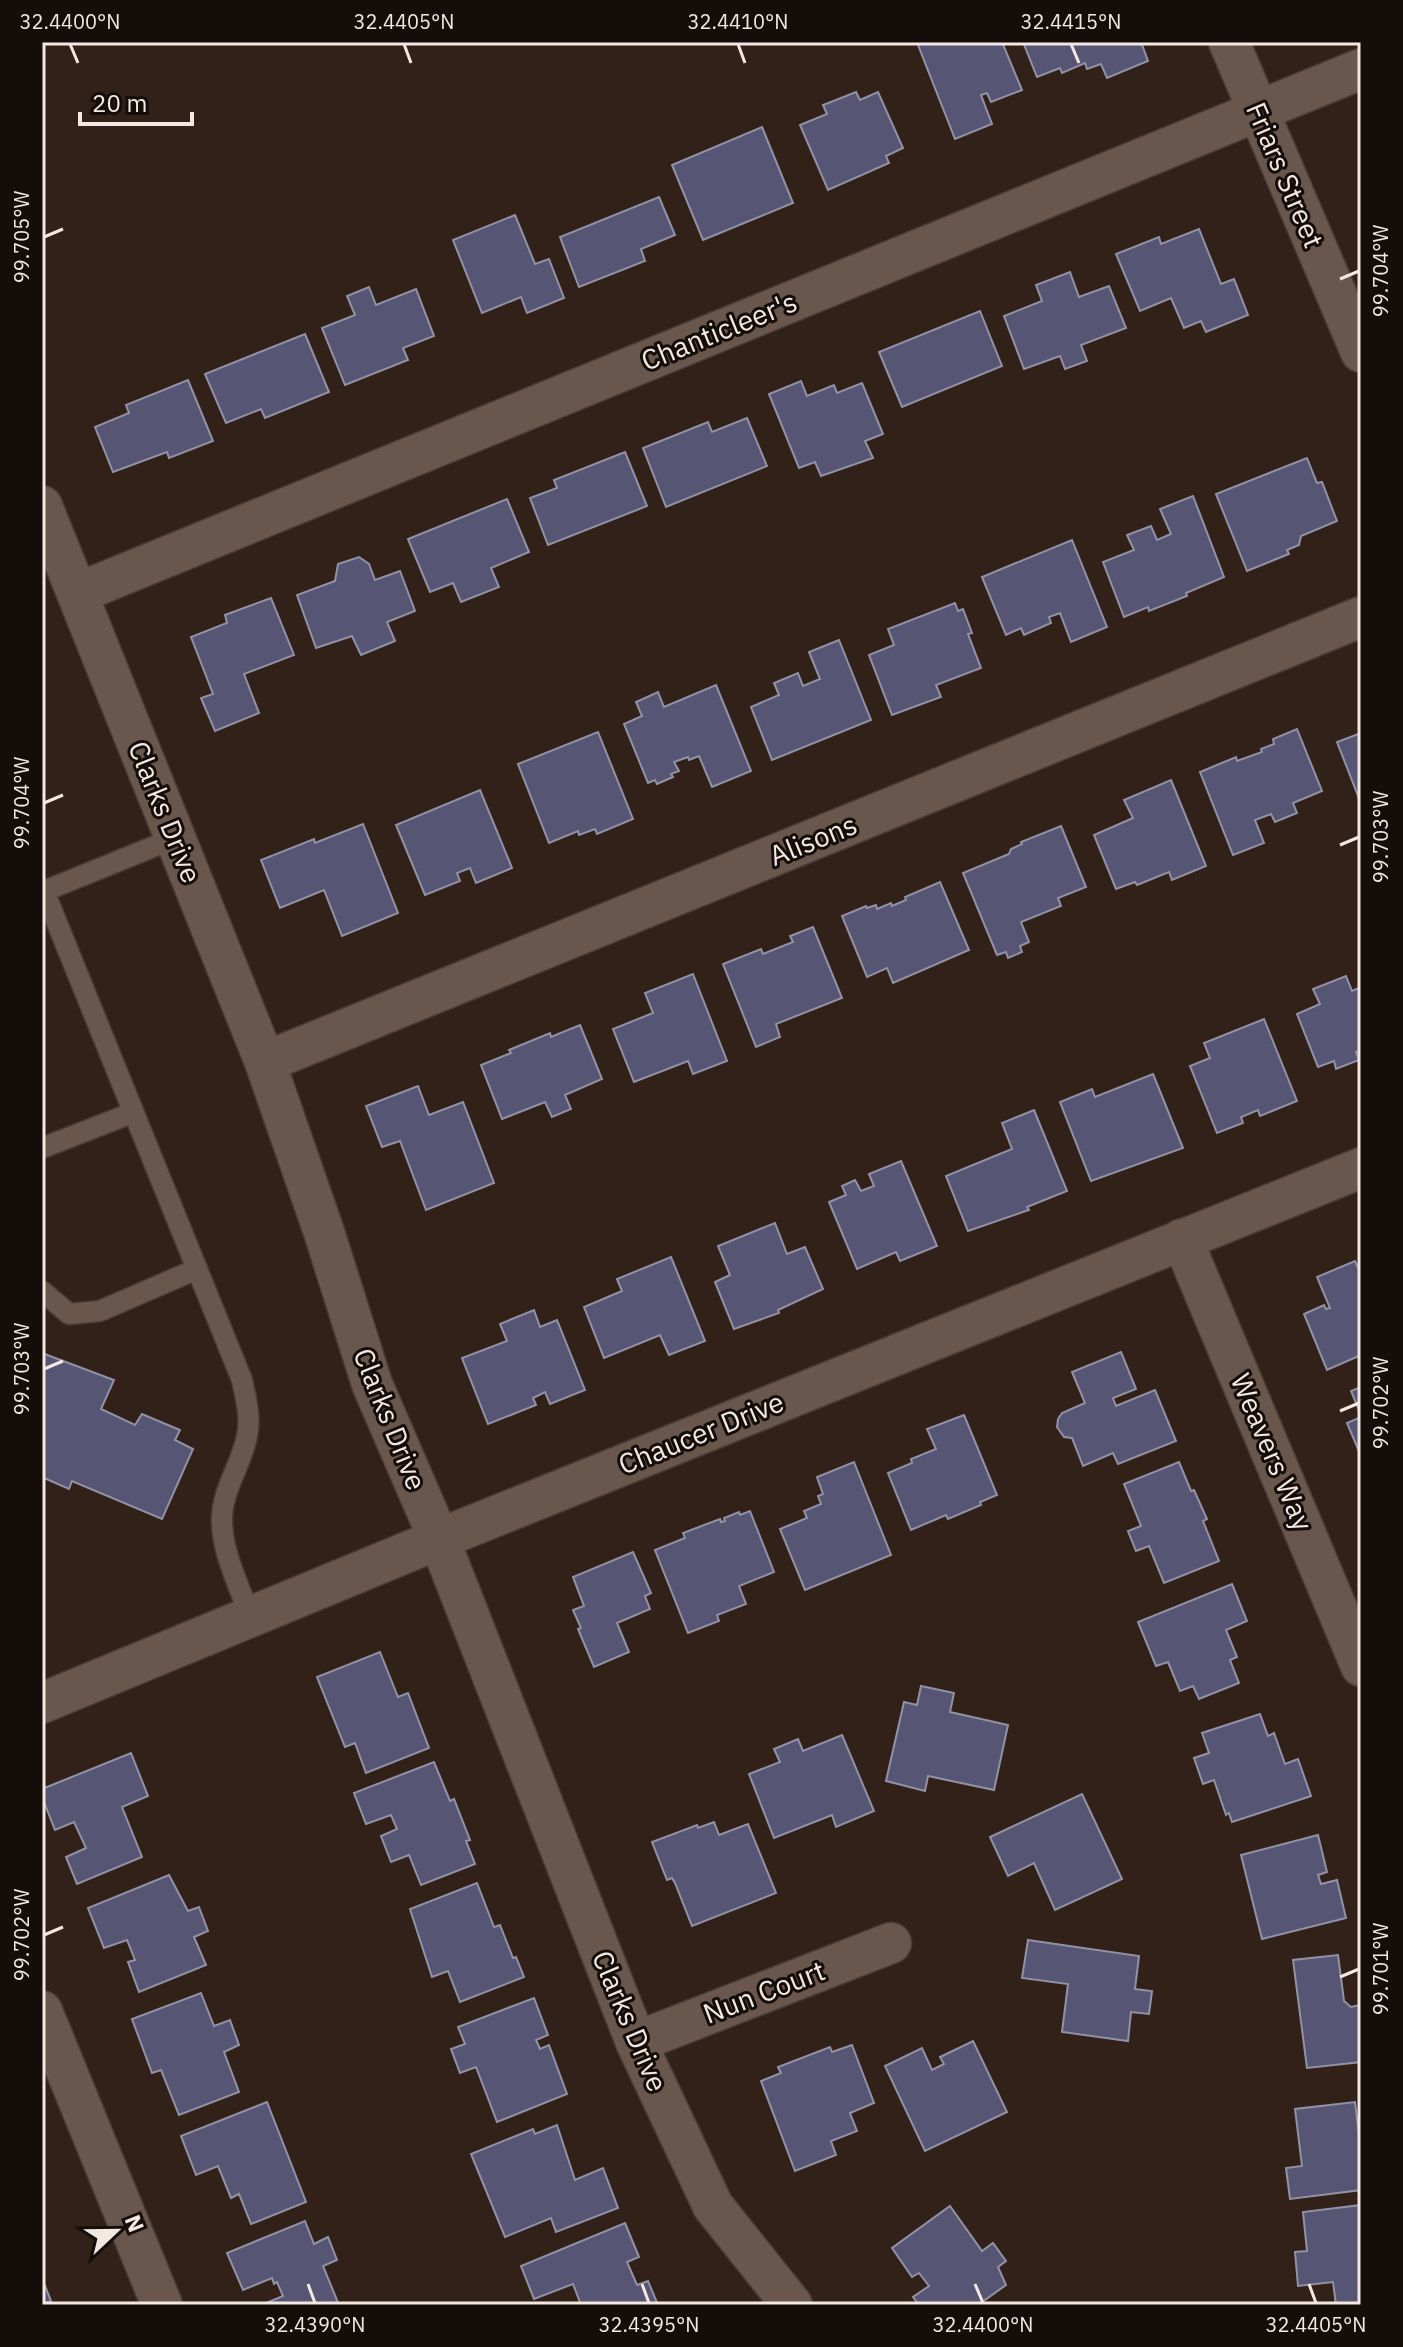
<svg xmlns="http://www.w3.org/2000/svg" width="1403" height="2347" font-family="'IBM Plex Sans',sans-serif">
<rect width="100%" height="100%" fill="#322119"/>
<g fill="#565574" stroke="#9292a6" stroke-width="2">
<polygon points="925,42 1002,42 1022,90 991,102 987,93 981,95 992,124 955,139 918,45"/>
<polygon points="1023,42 1141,42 1148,61 1107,78 1101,64 1087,69 1085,63 1062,73 1060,68 1037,77"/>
<polygon points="856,92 860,100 878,92 903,148 886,156 889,163 828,190 800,125 827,114 823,105"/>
<polygon points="762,127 793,203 703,240 672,165"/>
<polygon points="659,197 675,235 641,249 645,261 579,287 560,237"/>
<polygon points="515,215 535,264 549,259 564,298 527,313 521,297 482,313 453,240"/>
<polygon points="1199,229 1221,284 1234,279 1248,315 1206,332 1201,321 1184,328 1171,298 1140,311 1116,254 1159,237 1161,244"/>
<polygon points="1070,272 1079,297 1109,286 1126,328 1081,345 1087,361 1065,369 1060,356 1024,369 1004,316 1042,301 1036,285"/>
<polygon points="369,287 376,305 416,289 434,336 403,348 408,360 345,385 322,328 355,315 347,296"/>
<polygon points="980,311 1002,366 902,407 879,352"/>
<polygon points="305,334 329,392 265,418 261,409 226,423 205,374"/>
<polygon points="188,380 213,441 169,458 167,452 113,472 95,427 129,413 126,405"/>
<polygon points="801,381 807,396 834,385 837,393 862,383 883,434 865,441 873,458 821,476 815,462 799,468 769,394"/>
<polygon points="747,418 767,466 666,507 643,448 708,422 712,432"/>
<polygon points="625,452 647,506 548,545 530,498 557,488 554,480"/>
<polygon points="1307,458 1317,483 1322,482 1337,521 1301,536 1299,545 1287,550 1289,554 1247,571 1216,494"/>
<polygon points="1193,496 1224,577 1186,593 1187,596 1149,611 1148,607 1124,617 1103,562 1134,550 1127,535 1151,526 1157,540 1171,534 1160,509"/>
<polygon points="507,499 529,552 491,568 499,587 461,602 453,583 430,592 408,539"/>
<polygon points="1072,540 1107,627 1071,642 1060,613 1049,617 1051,623 1024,635 1021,628 1006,635 982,577"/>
<polygon points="359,557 369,564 375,580 400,571 415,611 387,622 395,641 361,655 352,636 316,648 297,595 335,581 338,564"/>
<polygon points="271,598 294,655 244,674 259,713 215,731 201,698 213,694 191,637 227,623 225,615"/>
<polygon points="955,603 958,611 963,609 972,633 968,634 981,668 936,685 941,697 892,715 869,655 894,645 888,629"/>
<polygon points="839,640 871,720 772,760 751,707 779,695 774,683 798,673 803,686 820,679 809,652"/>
<polygon points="716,685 751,771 712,787 699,756 689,760 688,757 674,762 679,771 671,774 673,777 657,784 655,780 648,783 624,724 642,716 636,702 658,692 664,707"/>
<polygon points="1297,729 1322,791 1293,803 1297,813 1275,822 1271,814 1255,820 1264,843 1233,855 1200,772 1236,757 1237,761 1262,752 1261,749 1274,744 1273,739"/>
<polygon points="598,732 633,819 597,834 595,829 579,835 578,831 549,843 518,764"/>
<polygon points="1361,733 1361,800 1360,801 1337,742"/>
<polygon points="1171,780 1206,866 1172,880 1169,872 1137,885 1135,882 1116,889 1094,835 1133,818 1124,800"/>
<polygon points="480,790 512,868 476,883 470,868 457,873 460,881 425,895 396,825"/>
<polygon points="363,824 398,913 342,936 324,890 280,908 261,860 314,839 315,843"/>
<polygon points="1061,826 1086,887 1058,898 1061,906 1021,922 1029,942 1020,946 1022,952 1008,958 1006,952 997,955 963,873 1009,854 1011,849 1022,844 1021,842"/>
<polygon points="940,882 969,950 893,983 887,968 867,977 842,916 866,906 867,908 876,905 877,909 891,903 892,906 906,900 905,897"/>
<polygon points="813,927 842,998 776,1024 780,1037 756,1047 723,964 761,949 763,954 793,942 790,936"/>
<polygon points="693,974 727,1061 693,1074 688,1061 634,1082 613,1029 653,1013 645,993"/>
<polygon points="1346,976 1352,991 1361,987 1361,1050 1356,1052 1359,1060 1336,1069 1334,1061 1318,1067 1297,1014 1320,1004 1313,989"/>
<polygon points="1264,1019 1297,1101 1260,1116 1258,1110 1241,1117 1243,1123 1217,1133 1190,1066 1210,1058 1204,1043"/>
<polygon points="580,1025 602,1079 565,1095 571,1109 552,1117 545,1102 502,1119 481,1065 511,1053 509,1050 550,1033 551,1037"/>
<polygon points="1153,1074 1183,1148 1091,1181 1060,1102 1092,1089 1095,1097"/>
<polygon points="418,1086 429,1115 463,1102 494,1183 426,1210 400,1141 382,1147 366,1106"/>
<polygon points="1034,1110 1067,1191 1027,1207 1029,1210 968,1231 946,1176 1012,1149 1002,1123"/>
<polygon points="901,1161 937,1246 900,1261 896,1252 857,1269 829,1202 846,1195 842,1186 855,1180 861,1191 874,1186 869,1174"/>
<polygon points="775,1223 787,1254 805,1247 823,1289 778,1310 779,1313 734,1329 715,1282 730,1275 718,1246"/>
<polygon points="671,1257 705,1341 669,1355 660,1335 604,1358 584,1307 622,1291 617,1279"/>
<polygon points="1355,1261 1361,1274 1361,1355 1327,1370 1304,1314 1324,1305 1326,1309 1330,1308 1317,1277"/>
<polygon points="534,1310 540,1327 557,1320 585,1390 550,1404 545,1392 533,1398 536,1405 488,1424 462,1358 507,1341 500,1324"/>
<polygon points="1121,1352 1136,1389 1113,1398 1116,1406 1155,1390 1176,1441 1118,1464 1113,1453 1083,1466 1072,1438 1064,1437 1057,1427 1058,1419 1062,1413 1085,1403 1072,1372"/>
<polygon points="42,1353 114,1380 101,1409 135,1425 142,1414 180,1430 175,1440 193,1449 162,1519 72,1481 69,1489 42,1477"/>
<polygon points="1361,1387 1361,1415 1351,1391"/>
<polygon points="964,1415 997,1495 980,1502 981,1505 948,1519 946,1515 911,1530 888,1473 912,1463 911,1459 936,1449 927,1429"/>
<polygon points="1361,1417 1361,1456 1347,1423"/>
<polygon points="854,1462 891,1555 805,1590 780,1529 807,1518 804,1511 821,1504 818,1496 823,1494 817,1477"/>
<polygon points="1179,1462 1191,1491 1194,1490 1207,1519 1203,1521 1219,1561 1164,1583 1149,1546 1136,1551 1128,1531 1141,1526 1124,1484"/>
<polygon points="750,1511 774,1572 739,1586 746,1604 717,1615 719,1621 688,1633 655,1550 685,1538 683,1533 720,1519 721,1522 725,1521 724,1518 739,1512 740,1515"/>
<polygon points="633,1552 651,1593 645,1596 650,1609 617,1623 629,1652 594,1667 578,1629 581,1628 573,1610 584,1606 573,1577"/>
<polygon points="1232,1584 1247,1621 1226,1630 1237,1657 1230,1660 1239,1683 1199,1699 1193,1686 1180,1691 1168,1662 1156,1666 1138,1622"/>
<polygon points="380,1652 398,1697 408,1693 429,1748 366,1773 355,1743 345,1747 317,1677"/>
<polygon points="921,1686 954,1693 950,1712 1008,1725 994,1790 928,1776 925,1791 886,1781 904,1702 917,1705"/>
<polygon points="1260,1714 1268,1736 1274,1733 1285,1764 1298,1759 1311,1796 1232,1822 1229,1813 1226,1815 1214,1780 1203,1784 1194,1758 1209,1753 1202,1733"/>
<polygon points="842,1735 874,1811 836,1827 832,1815 774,1838 749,1774 780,1762 774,1749 798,1739 803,1751"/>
<polygon points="131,1753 148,1796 122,1807 142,1857 77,1884 66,1857 86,1848 74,1822 55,1830 42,1797 42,1789"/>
<polygon points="434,1762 450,1801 454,1799 470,1840 466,1841 475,1864 421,1885 409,1855 391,1862 381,1836 397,1829 391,1815 366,1824 354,1793"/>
<polygon points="1082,1794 1122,1879 1055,1910 1034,1863 1008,1876 990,1837"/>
<polygon points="714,1822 719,1835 748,1824 776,1893 692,1926 675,1883 672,1878 667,1880 652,1842 697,1825 698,1828"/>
<polygon points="1318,1835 1327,1872 1318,1875 1321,1884 1337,1880 1346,1918 1262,1939 1241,1855"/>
<polygon points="169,1875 188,1911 199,1907 208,1931 194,1937 206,1965 139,1992 128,1962 135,1960 127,1940 104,1948 88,1908"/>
<polygon points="477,1883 494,1927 500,1925 513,1958 516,1957 524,1977 460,2002 448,1971 432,1977 410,1909"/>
<polygon points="1028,1940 1139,1956 1135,1989 1152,1991 1149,2014 1131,2012 1128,2041 1062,2032 1068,1984 1022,1978"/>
<polygon points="1338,1955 1344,2001 1351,2007 1360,2005 1361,2062 1307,2068 1293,1960"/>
<polygon points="201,1993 214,2026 230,2020 239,2045 224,2052 239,2092 179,2115 161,2070 152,2073 132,2019"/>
<polygon points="534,1998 548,2035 536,2040 540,2049 549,2045 567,2094 497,2122 476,2067 460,2073 451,2049 465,2044 458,2027"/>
<polygon points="973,2041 1007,2112 925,2151 885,2066 922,2048 932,2070 944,2064 940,2057"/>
<polygon points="852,2045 874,2103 850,2113 857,2131 831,2141 836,2155 795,2171 761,2081 781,2073 778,2067 830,2047 832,2052"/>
<polygon points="267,2102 306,2202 251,2224 239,2194 231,2198 218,2166 196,2175 181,2136"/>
<polygon points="1355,2102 1361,2150 1361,2190 1290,2199 1286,2168 1302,2166 1295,2109"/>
<polygon points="557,2125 575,2180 603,2168 618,2208 556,2232 551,2218 505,2237 471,2154 533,2129 535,2134"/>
<polygon points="1361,2205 1361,2305 1336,2305 1333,2282 1298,2286 1295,2252 1307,2251 1303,2212"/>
<polygon points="950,2206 982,2251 993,2243 1006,2261 998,2267 1006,2285 978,2305 919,2305 913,2297 929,2286 919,2273 912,2277 892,2248"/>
<polygon points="305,2221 314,2244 328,2237 337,2260 323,2266 339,2305 267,2305 266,2303 283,2296 277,2282 274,2284 272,2278 243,2290 227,2253"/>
<polygon points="625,2223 639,2257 627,2262 637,2285 648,2281 658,2305 581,2305 573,2284 534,2299 521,2266"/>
<polygon points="42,2278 51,2301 42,2304"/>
</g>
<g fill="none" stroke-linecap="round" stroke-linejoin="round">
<defs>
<g id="lane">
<path d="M44,891L242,1380C246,1399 251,1417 247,1436C242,1464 221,1491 222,1521C222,1553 240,1587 250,1617"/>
<polyline points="42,892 175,838"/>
<polyline points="42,1148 132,1113"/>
<polyline points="42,1291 69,1314 100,1311 197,1269"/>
</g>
<g id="street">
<polyline points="1229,42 1361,352"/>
<polyline points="42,506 265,1062 324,1232 372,1384 439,1539 636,2042 713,2206 792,2305"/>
<polyline points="78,593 1361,69"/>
<polyline points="265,1062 1361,617"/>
<polyline points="1182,1239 1361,1666"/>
<polyline points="42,1703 439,1539 1361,1168"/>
<polyline points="42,2011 162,2305"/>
<polyline points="636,2042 891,1943"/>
</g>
</defs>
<use href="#lane" stroke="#493b35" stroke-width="23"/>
<use href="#street" stroke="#493b35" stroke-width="43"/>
<use href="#lane" stroke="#69564d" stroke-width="20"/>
<use href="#street" stroke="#69564d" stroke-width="40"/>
</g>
<path fill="none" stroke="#f4e8e3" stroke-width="3" d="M70,44L78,63M404,44L411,63M738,44L745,63M1071,44L1079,63M44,237L63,229M1340,279L1359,271M44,803L63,795M1340,845L1359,837M44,1369L63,1361M1340,1411L1359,1403M44,1935L63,1927M1340,1977L1359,1969M308,2284L315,2303M642,2284L649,2303M975,2284L983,2303M1309,2284L1316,2303"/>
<g text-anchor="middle" stroke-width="6" stroke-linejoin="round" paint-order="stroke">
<g font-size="28" fill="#f4e8e3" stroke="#140d09">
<text transform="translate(1285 175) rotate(67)" y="10">Friars Street</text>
<text transform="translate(719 331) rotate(-22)" y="10">Chanticleer's</text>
<text transform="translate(165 812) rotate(68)" y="10">Clarks Drive</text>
<text transform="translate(813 840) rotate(-22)" y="10">Alisons</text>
<text transform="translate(390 1419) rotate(68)" y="10">Clarks Drive</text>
<text transform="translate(701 1433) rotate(-22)" y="10">Chaucer Drive</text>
<text transform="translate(1272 1452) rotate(67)" y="10">Weavers Way</text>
<text transform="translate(764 1992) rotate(-21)" y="10">Nun Court</text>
<text transform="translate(630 2021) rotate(67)" y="10">Clarks Drive</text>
</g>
</g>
<rect width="1403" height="2347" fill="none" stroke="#140d09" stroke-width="88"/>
<g transform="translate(116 2231) rotate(68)" stroke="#140d09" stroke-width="6" paint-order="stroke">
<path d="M0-6L14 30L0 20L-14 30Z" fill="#f4e8e3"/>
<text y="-12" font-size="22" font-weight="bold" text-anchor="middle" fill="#f4e8e3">N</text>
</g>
<path d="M80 112v12h112v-12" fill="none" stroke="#f4e8e3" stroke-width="4"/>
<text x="92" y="112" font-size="24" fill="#f4e8e3" stroke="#140d09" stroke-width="6" paint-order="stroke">20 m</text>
<rect x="44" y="44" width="1315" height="2259" fill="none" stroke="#f4e8e3" stroke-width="3"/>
<g font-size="20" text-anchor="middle" fill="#f4e8e3">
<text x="70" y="29">32.4400°N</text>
<text x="404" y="29">32.4405°N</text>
<text x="738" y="29">32.4410°N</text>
<text x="1071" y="29">32.4415°N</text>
<text transform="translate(22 237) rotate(-90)" y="7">99.705°W</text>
<text transform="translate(1381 271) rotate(-90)" y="7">99.704°W</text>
<text transform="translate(22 803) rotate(-90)" y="7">99.704°W</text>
<text transform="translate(1381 837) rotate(-90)" y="7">99.703°W</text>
<text transform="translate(22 1369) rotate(-90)" y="7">99.703°W</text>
<text transform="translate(1381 1403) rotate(-90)" y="7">99.702°W</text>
<text transform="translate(22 1935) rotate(-90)" y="7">99.702°W</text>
<text transform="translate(1381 1969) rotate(-90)" y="7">99.701°W</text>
<text x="315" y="2332">32.4390°N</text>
<text x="649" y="2332">32.4395°N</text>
<text x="983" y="2332">32.4400°N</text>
<text x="1316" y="2332">32.4405°N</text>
</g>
</svg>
